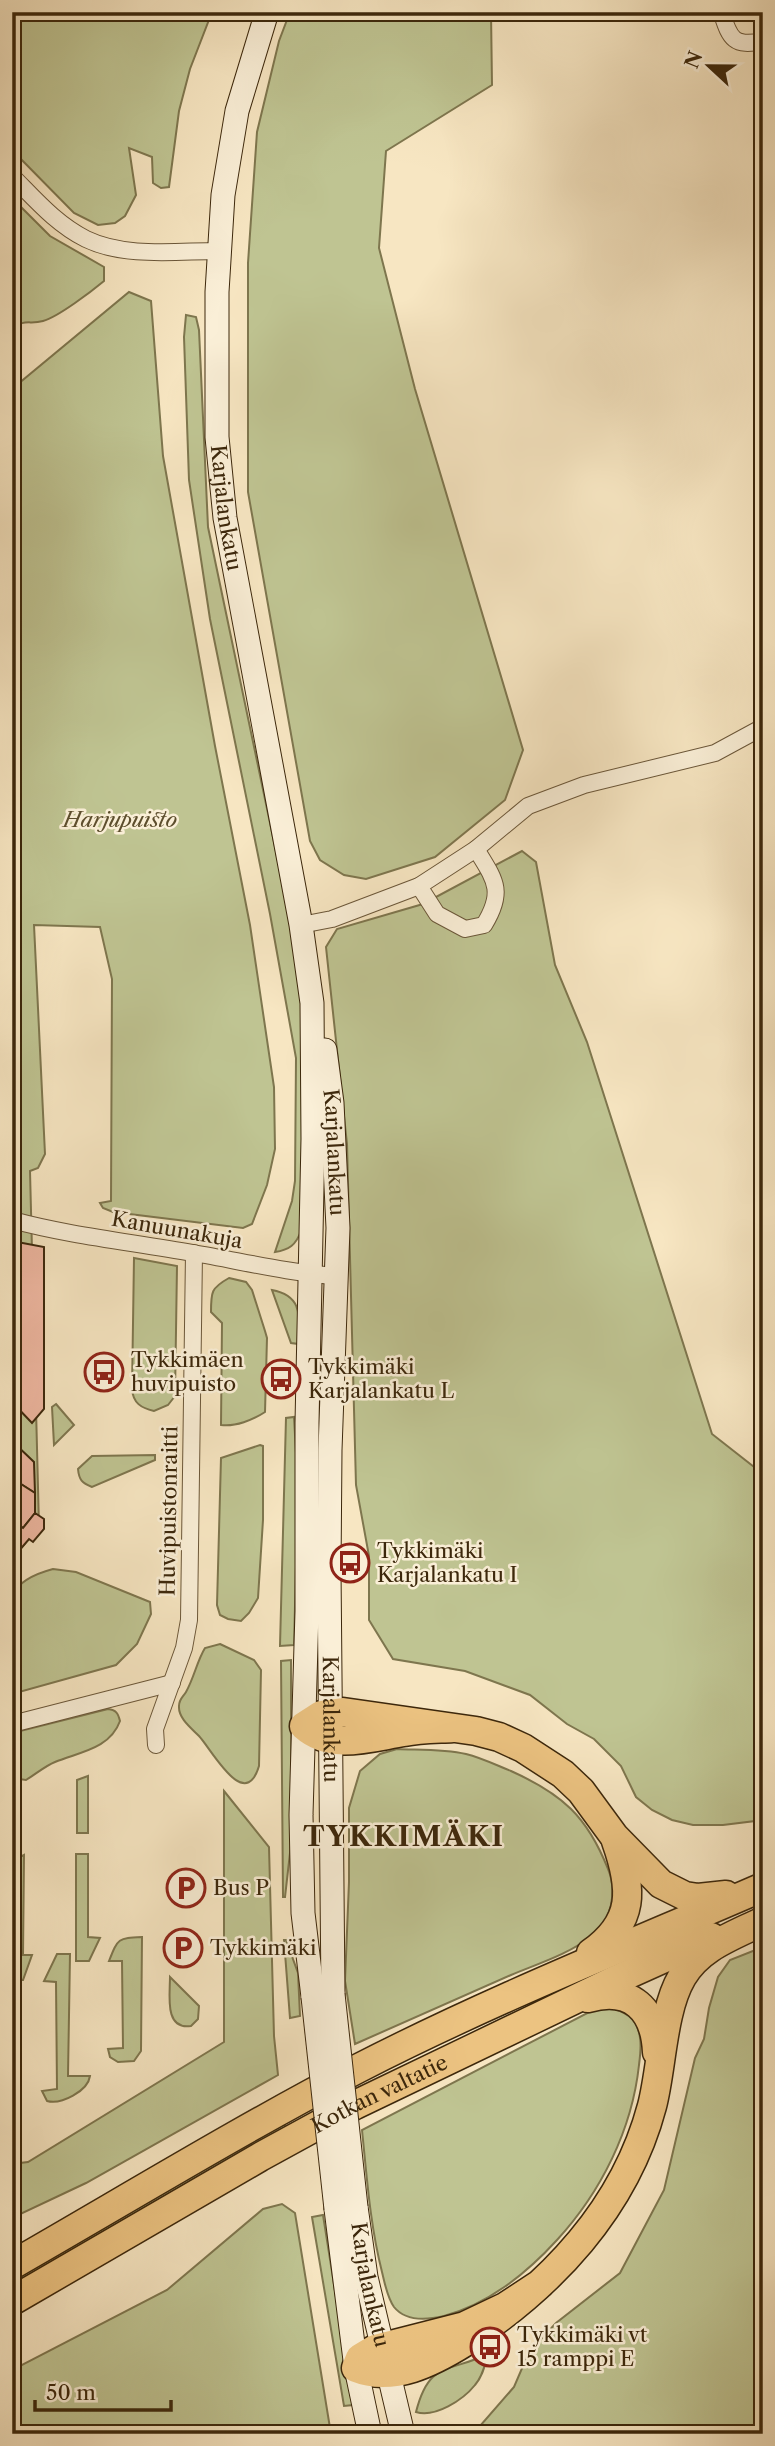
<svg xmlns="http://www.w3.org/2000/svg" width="775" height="2446" font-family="'Libre Caslon Text',serif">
<rect width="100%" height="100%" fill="#f7e6c2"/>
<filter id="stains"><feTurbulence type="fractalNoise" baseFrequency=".00286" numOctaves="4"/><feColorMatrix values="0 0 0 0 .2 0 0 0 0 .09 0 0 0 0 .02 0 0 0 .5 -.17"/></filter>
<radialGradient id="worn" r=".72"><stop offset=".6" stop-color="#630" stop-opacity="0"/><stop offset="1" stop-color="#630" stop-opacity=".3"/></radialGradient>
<g fill="#bfc492" stroke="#7e764e" stroke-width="2">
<polygon points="12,12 212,12 190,69 179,111 169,187 161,188 153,183 152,157 129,148 136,195 125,216 115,223 98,225 74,213 12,150"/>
<polygon points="290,12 491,12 492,85 386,151 379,248 415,389 523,750 505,800 435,857 366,879 344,875 320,860 310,841 248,492 248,263 257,132 279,41"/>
<path d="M12,198L50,236L104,267V281C92,291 58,317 43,321C29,325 25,318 12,329Z"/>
<polygon points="129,292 151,301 163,456 215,746 250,925 274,1087 275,1149 267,1185 252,1224 243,1228 113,1212 103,1208 100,1203 111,1201 112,979 100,927 34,925 45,1154 38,1168 30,1171 39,1527 12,1559 12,389"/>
<path d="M186,315L196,317L199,330L208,527L288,909L304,1009L301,1231C296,1245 289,1250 275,1252L292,1201L295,1181L296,1058L270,914L210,619L189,480L184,337Z"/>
<polygon points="522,851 536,862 555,965 587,1042 712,1434 763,1474 763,1820 723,1825 693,1825 672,1820 652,1810 636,1797 621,1766 594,1739 567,1724 530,1695 465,1671 393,1659 369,1620 369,1556 356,1485 347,1144 326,947 337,929 423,904"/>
<path d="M134,1258L177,1266L175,1396L168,1405L154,1411C141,1408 133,1403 132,1389Z"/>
<path d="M229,1278L246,1282L252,1290L265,1331L267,1338L265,1412C253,1420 235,1427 221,1425L222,1323L211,1312C211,1292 211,1288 229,1278Z"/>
<path d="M272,1290C304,1296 299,1318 299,1344L291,1343Z"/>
<polygon points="56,1404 74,1425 54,1445 52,1407"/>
<polygon points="294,1417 298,1489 294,1645 280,1646 286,1418"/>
<polygon points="260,1445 263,1446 263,1520 258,1598 249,1613 241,1621 228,1619 220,1615 217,1605 221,1458"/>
<path d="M155,1455V1460L92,1487C82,1483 79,1480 78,1469L92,1456Z"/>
<path d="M53,1569L76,1572L150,1602L151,1614L137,1644L116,1665L12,1694C12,1678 9,1605 13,1595C19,1580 38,1573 53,1569Z"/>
<path d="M220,1644L254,1660L261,1670L259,1766C245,1813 212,1750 199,1736C191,1728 178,1718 179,1706C179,1699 183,1697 186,1692C194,1678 197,1661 205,1648Z"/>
<polygon points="291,1660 291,1844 285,1897 283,1897 281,1661"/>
<path d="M108,1709C116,1710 118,1713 120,1721C110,1749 79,1752 55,1762C45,1766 36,1774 26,1780L12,1778V1733Z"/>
<path d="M397,1749C420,1750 444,1749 466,1754C482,1758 496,1765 511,1771C562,1794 587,1816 608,1869C617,1891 612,1921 592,1936C569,1954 537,1964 511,1975C459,1998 407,2021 355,2044L345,1981L349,1882V1808L360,1771L380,1754Z"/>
<polygon points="88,1776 88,1833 77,1833 77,1780"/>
<polygon points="224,1791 269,1847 274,2036 278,2075 86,2183 12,2218 12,2164 28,2162 224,2042"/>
<polygon points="76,1854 88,1854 88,1937 100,1938 89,1961 76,1961"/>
<polygon points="24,1855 23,1955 32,1955 23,1980 12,1980 12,1861"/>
<path d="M142,1937L141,2051L134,2061L118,2062L110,2057L108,2049L123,2048L122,1961H109C118,1938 118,1938 142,1937Z"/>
<polygon points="284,1940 286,1940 298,1973 300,2016 290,2018"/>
<polygon points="763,1947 763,2434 473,2434 514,2387 529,2352 556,2323 620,2273 664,2190 695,2058 704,2039 709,2008 718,1977 730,1960"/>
<path d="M57,1954H70L68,2076H90C88,2091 61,2105 47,2101L42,2091L57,2089L56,1982L44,1981Z"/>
<path d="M170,1977L199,2006L198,2019L191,2026C164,2030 170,1995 170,1977Z"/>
<path d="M609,2007C617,2010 626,2012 632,2019C643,2031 641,2050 639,2065C632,2130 601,2192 557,2240C526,2274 488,2304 444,2316C427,2320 406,2322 394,2307C387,2297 385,2284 382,2272C370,2225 367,2178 362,2130L597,2008Z"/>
<polygon points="282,2122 288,2130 12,2289 12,2277"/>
<polygon points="282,2204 295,2213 331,2434 12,2434 12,2370 167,2290 263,2209"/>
<polygon points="323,2215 353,2405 344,2406 312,2217"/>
<path d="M488,2354C485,2364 483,2376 475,2385C463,2400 435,2418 416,2412C429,2360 449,2373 488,2354Z"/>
</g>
<g fill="#efb7a1" stroke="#3c270b" stroke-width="2">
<polygon points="12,1241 44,1247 44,1409 32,1423 12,1402"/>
<polygon points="12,1441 34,1462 35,1493 13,1479 12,1491"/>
<polygon points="13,1479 35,1493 35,1513 23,1528 13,1521"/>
<polygon points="35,1513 44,1519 44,1529 33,1542 29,1539 12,1559 12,1521 23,1528"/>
</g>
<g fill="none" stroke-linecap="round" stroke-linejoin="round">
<defs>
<g id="street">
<path d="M722,14C730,39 734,47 763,41"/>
<path d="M12,176C35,199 56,224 86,239C125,258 176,251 219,251"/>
<path d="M419,886L437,914L465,929L484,925C505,891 495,880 476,849"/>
<polyline points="301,925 332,919 419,886 476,849 528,806 584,785 715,753 763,727"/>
<path d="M12,1220C71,1236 132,1242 193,1253C241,1261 288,1273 336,1276"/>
<polyline points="12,1724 172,1683"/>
<polyline points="156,1745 155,1729 184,1648 189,1620 194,1253"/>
</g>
<g id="secondary">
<path id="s1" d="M267,12L237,111L223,195L217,292V437L225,518L301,925L312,1003L313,1139L307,1423V1611L301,1815L303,1913L313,1997"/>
<path id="s2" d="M325,1050L332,1103L338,1228L330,1450L329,1570L333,1994"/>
<path id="s3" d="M356,2207L366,2277L403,2434"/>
<polyline points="336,2209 356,2368 370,2434"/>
</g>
<g id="highway">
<path d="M453,1728C437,1729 420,1729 404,1732C371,1737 332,1751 304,1726L321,1715L343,1712L476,1731L499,1737L523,1748L563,1774L581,1791L614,1836L661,1884L685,1896L698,1898L726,1895"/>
<path d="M591,1953C635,1922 633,1889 616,1841"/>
<path d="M588,1998C631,1986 655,2009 657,2052"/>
<path d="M12,2265C127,2199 240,2130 357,2069C489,2001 627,1946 763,1887"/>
<path d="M540,2284L505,2307L465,2326L375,2349L360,2358L356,2368C393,2383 433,2362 465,2342C551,2286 625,2208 652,2106C662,2068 662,2011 682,1977C699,1947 733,1936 763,1921"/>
<path id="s4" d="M12,2301L260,2157L355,2105L611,1982L711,1937"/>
</g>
</defs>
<use href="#street" stroke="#6b5739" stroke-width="18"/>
<use href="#secondary" stroke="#3c270b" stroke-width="25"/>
<use href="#highway" stroke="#3c270b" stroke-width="31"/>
<use href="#street" stroke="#faefd7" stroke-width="16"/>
<use href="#secondary" stroke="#faefd7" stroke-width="23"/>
<use href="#highway" stroke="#ecc381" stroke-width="28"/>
<defs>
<g id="secondary-bridge">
<polyline points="333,1994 356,2207"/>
<polyline points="313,1997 336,2209"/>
</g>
</defs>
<use href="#secondary-bridge" stroke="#3c270b" stroke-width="25" stroke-linecap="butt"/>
<use href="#secondary-bridge" stroke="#faefd7" stroke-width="23"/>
</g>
<defs>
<symbol id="bus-ring" viewBox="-11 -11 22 22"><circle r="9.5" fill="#faefd7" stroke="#8f2418" stroke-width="1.5"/><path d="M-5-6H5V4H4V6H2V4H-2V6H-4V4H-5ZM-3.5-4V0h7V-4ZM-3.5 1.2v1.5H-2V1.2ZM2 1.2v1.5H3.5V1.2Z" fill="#8f2418"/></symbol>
<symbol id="parking-ring" viewBox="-11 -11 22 22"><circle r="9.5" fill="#faefd7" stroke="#8f2418" stroke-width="1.5"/><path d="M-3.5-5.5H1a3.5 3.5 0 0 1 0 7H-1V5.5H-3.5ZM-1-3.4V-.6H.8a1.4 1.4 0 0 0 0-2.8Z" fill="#8f2418"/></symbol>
</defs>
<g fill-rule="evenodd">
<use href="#bus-ring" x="82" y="1350" width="44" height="44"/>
<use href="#bus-ring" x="259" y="1357" width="44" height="44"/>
<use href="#bus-ring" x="328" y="1541" width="44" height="44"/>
<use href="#parking-ring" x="164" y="1866" width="44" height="44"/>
<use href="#parking-ring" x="161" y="1926" width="44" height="44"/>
<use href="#bus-ring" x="468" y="2325" width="44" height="44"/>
</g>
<g text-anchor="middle" stroke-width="5" stroke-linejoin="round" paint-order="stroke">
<g font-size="21" fill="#3c270b" stroke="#faefd7">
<text dy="7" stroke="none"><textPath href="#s1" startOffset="502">Karjalankatu</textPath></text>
<text dy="7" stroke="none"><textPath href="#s2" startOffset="103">Karjalankatu</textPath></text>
<text transform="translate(177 1230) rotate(10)" y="7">Kanuunakuja</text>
<text transform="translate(169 1511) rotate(-89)" y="7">Huvipuistonraitti</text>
<text dy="7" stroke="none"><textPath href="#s2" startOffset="670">Karjalankatu</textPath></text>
<text dy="7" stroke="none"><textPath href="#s4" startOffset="422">Kotkan valtatie</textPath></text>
<text dy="7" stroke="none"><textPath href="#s3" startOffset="79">Karjalankatu</textPath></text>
</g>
<g font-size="21" font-style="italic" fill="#5d4e2d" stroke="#faefd7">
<text x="120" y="827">Harjupuisto</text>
</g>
<g font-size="21" fill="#3c270b" stroke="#faefd7" text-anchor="start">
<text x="131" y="1367">Tykkimäen<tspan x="131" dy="24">huvipuisto</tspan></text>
<text x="308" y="1374">Tykkimäki<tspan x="308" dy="24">Karjalankatu L</tspan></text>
<text x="377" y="1558">Tykkimäki<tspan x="377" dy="24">Karjalankatu I</tspan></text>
<text x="213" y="1895">Bus P</text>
<text x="210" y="1955">Tykkimäki</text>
<text x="517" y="2342">Tykkimäki vt<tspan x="517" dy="24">15 ramppi E</tspan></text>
</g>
<g font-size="28" font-weight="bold" letter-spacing="2" fill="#3c270b" stroke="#faefd7">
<text x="404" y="1846">TYKKIMÄKI</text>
</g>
</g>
<rect width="775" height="2446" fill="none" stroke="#f7e6c2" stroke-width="42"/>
<rect x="14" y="14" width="747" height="2418" fill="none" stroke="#3c270b" stroke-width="3.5"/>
<rect x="21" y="21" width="733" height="2404" fill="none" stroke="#3c270b" stroke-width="2"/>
<g transform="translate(709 66) rotate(292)" stroke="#faefd7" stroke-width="5" paint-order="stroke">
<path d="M0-5L12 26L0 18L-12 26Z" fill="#3c270b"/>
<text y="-10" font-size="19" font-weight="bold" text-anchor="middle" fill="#3c270b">N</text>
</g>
<path d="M35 2400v10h136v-10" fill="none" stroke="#3c270b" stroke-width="3.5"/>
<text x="46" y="2400" font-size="21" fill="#3c270b" stroke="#faefd7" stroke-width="5" paint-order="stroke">50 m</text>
<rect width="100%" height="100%" filter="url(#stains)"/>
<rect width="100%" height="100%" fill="url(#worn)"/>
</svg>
